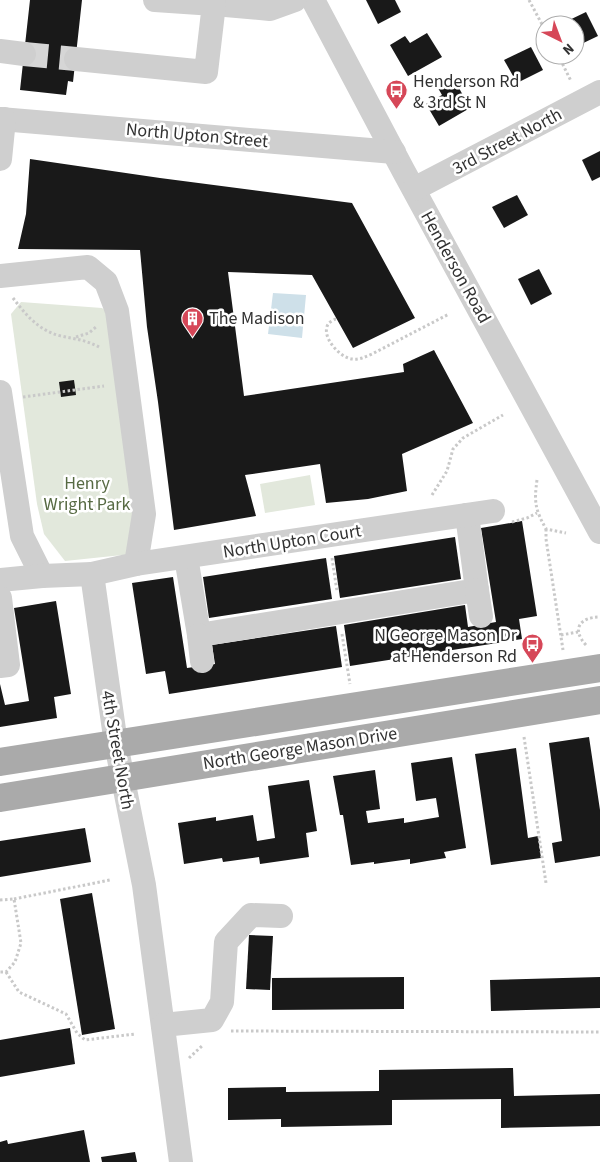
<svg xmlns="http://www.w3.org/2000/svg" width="600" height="1162" font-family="'Source Sans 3',sans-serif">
<rect width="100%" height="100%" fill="#fff"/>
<g fill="#e2e8dc">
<polygon points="21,302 102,308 113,317 145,532 132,554 65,561 44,534 37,504 11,314"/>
<polygon points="310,475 315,505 265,513 260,484"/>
</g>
<polygon fill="#cee0e9" points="273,293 306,295 302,338 268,334"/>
<g fill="#191919">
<polygon points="30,0 82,0 73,82 68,81 66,95 20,90"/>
<polygon points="366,0 395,0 401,12 378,24"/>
<polygon points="586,12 598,36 575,47 575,25 559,25"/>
<polygon points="427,33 442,57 408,76 390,45 405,36 410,43"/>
<polygon points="531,47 543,70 517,83 504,60"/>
<polygon points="454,79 470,108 439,126 426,104 442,95 438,88"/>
<polygon points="600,151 600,177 592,181 582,160"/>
<polygon points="30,159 160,178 352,203 415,318 353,348 312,275 228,272 244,396 404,372 403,364 434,350 473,423 402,454 407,491 368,499 326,503 320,464 245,475 256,516 174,530 158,402 147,327 140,250 18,249 26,214"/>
<polygon points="517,195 528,215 504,228 492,207"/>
<polygon points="539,269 552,294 531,305 518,279"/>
<polygon points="74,380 76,395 61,397 59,382"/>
<polygon points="522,521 537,616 519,619 522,639 350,666 344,625 465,605 468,627 496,622 481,528"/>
<polygon points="455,537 461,579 340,598 334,556"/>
<polygon points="326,558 332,599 209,618 203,577"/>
<polygon points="173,577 187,668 215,664 212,645 336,626 342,667 169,694 165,671 146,674 132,583"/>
<polygon points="56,601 71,694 54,697 57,718 0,727 0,684 5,705 29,701 14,608"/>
<polygon points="589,737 600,810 600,856 555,863 552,843 562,841 549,743"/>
<polygon points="516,748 528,838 538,836 541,858 491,865 475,754"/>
<polygon points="452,757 466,848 444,852 446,858 427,861 410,864 410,859 374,864 374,862 351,865 343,815 340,815 333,776 375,770 380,809 366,811 368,823 404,818 404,823 439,817 436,798 416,801 411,763"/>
<polygon points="309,780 317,831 306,833 309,857 260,864 259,857 223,862 222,858 184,864 178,823 216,817 216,821 253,815 257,841 275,838 268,786"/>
<polygon points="85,828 91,862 0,877 0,841"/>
<polygon points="92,893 115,1029 82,1035 60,899"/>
<polygon points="249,935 273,936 270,990 246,989"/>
<polygon points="404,977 404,1009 272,1010 272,978"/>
<polygon points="600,977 600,1008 491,1011 490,980"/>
<polygon points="70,1028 75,1064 0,1077 0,1040"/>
<polygon points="513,1068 514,1096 600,1094 600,1126 501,1128 501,1099 392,1100 392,1125 281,1127 281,1119 228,1120 228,1088 286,1087 286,1092 379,1091 379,1070"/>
<polygon points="84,1130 90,1162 0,1162 0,1142 7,1140 8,1144"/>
<polygon points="135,1152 137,1162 102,1162 101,1157"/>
</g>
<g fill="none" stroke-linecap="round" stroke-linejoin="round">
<polyline stroke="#d6d6d6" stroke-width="24" stroke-dasharray="24 12" stroke-linecap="butt" points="24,54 76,59"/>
<g stroke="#c9c9c9" stroke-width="3" stroke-dasharray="2.5 2.5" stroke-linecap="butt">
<polyline points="529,0 545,30"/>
<polyline points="558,55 571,81"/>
<path d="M13,298C26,315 39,331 61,336C75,339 86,340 99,347"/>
<path d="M336,319C335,319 330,322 329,323C319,335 340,358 352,359C359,360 365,357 372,354L449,314"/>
<polyline points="76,337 89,333 96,327"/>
<polyline points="23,397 104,386"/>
<path d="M537,480C534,502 535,509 546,529L566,533"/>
<polyline points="432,495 447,471 453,449 463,438 503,415"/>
<polyline points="512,522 527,518 537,513"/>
<polyline points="546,529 546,539 563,650"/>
<polyline points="332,558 337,591"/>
<polyline points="342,634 350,684"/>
<polyline points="561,635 578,632"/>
<path d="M586,645C571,629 580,617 600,617"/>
<polyline points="524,737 546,883"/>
<polyline points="14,899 110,880"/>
<polyline points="0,900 14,899 21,943 15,962 6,972 0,972"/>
<polyline points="6,972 19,992 66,1014 77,1033 85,1040 135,1034"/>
<polyline points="231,1031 600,1032"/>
<polyline points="189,1058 203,1045"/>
</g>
<g stroke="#cfcfcf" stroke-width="24">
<polyline points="313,0 403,170 600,532"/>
<polyline points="214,4 270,9 295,0"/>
<polyline points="0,51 24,54"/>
<polyline points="76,59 206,72 214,4 155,0"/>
<polyline points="0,119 394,152"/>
<polyline points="0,159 4,119"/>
<polyline points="414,189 600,92"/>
<polyline points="0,276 88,267 106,282 117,311 144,514 136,564"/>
<polyline points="0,392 22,536 42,576"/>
<polyline points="186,557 199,635 477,590 467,515"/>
<polyline points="92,574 136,564 493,511"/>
<polyline points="0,580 42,576 92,574 116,744 144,885 181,1162"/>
<polyline points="477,590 481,616"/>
<polyline points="0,598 8,665 0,666"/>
<polyline points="199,635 202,661"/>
<polyline points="163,1025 212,1020 222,1002 226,942 251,915 281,916"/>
</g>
<g stroke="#aaa" stroke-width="28">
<polyline points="0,762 600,668"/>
<polyline points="0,798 600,700"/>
</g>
</g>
<defs>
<symbol id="bus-pin" viewBox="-11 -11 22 30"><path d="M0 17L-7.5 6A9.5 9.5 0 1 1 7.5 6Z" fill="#d64758" stroke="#fff"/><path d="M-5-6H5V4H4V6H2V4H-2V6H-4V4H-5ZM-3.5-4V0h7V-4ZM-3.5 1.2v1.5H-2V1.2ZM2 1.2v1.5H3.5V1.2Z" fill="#fff"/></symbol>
<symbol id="building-pin" viewBox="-11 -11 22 30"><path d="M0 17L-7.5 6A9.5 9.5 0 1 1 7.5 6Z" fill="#d64758" stroke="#fff"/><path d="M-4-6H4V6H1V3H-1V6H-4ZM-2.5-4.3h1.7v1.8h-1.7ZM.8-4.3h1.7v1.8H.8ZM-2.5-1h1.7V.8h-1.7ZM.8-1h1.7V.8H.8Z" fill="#fff"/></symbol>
</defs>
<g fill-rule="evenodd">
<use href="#bus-pin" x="384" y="78" width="25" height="34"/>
<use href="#building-pin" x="180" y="306" width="25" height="34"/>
<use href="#bus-pin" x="520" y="632" width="25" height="34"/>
</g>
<g text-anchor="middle" stroke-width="5" stroke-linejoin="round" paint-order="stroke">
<g font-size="18" fill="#323232" stroke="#fff" text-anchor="start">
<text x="413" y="87">Henderson Rd<tspan x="413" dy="21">&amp; 3rd St N</tspan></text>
<text x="209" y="324">The Madison</text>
<text x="517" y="641" text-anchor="end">N George Mason Dr<tspan x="517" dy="21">at Henderson Rd</tspan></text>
</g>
<g font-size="18" fill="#323232" stroke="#fff">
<text transform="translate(197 135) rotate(5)" y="6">North Upton Street</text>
<text transform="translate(507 141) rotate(-28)" y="6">3rd Street North</text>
<text transform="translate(456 267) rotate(61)" y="6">Henderson Road</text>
<text transform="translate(292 541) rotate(-9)" y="6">North Upton Court</text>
<text transform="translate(300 748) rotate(-9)" y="6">North George Mason Drive</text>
<text transform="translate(118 750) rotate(80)" y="6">4th Street North</text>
</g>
<g font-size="18" fill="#576a43" stroke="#fff">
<text x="87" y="489">Henry<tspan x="87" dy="21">Wright Park</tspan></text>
</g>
</g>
<g transform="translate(560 40) rotate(138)"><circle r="24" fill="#ffffff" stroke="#adadad"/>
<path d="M0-4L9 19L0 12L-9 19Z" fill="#d64758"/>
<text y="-8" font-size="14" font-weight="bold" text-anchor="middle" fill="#323232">N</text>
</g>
</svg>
